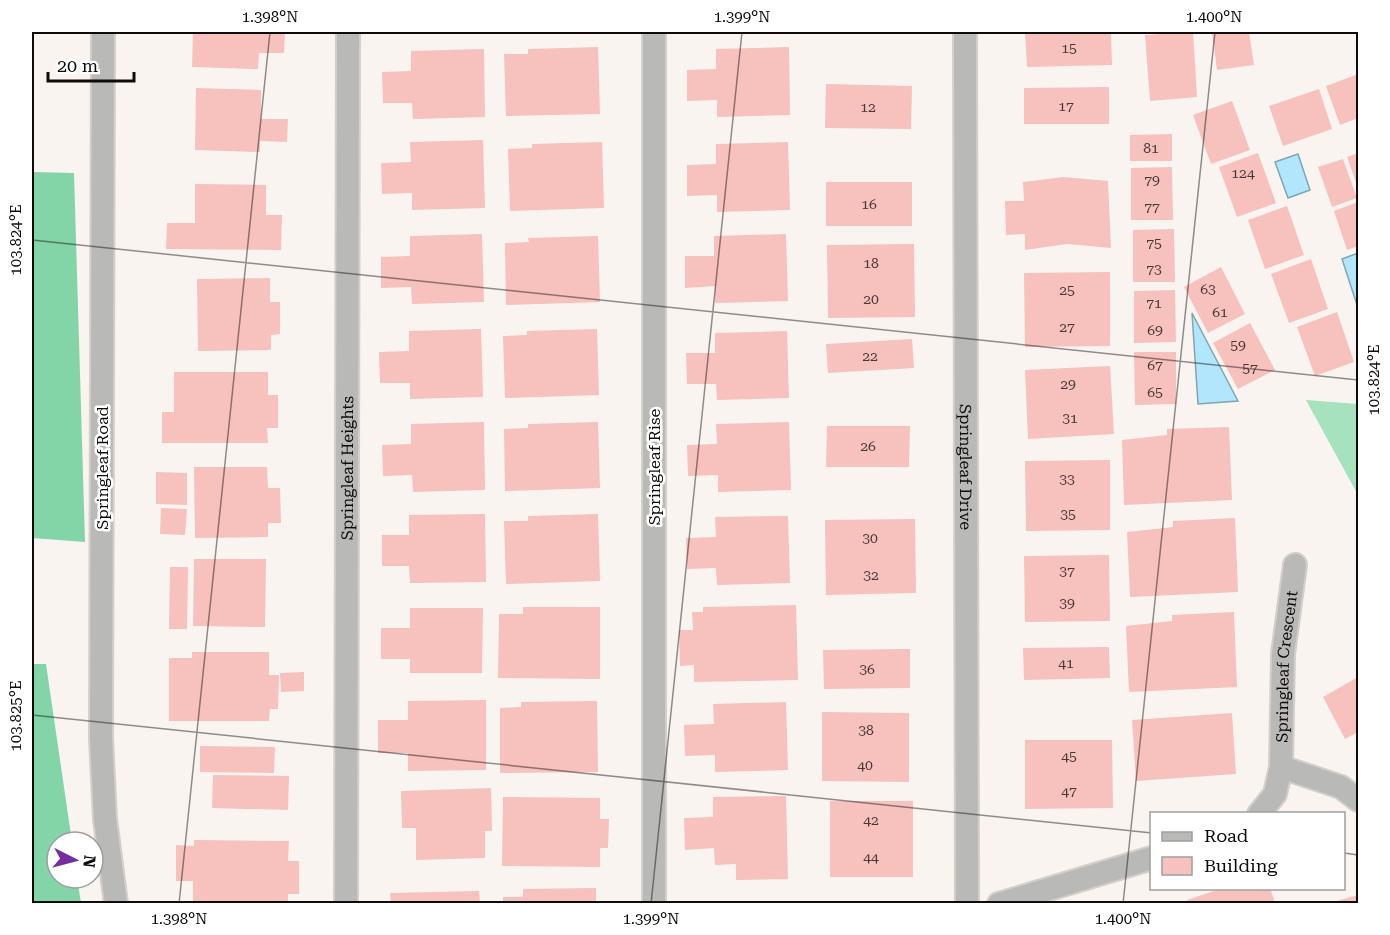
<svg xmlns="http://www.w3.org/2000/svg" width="1390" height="935" font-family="'Roboto Serif',serif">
<rect width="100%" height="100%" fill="#f9f4f0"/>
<polygon fill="#a5e2bd" points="1306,400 1358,404 1358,495"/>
<g fill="#83d4a6">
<polygon points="32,172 74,173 85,542 32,538"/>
<polygon points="32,664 46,664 72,842 57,842 57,878 77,878 81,903 32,903"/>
</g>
<g fill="#b1e6fc" stroke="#80a5b4" stroke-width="1.5">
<polygon points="1298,154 1310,190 1288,198 1275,162"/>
<polygon points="1358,253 1358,308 1342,259"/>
<polygon points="1192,313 1238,401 1198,404"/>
</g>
<g fill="#f7c1bd">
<polygon points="193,32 285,32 284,53 259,53 258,69 192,67"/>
<polygon points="1025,32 1111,32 1112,65 1027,67"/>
<polygon points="1193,32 1197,97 1150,101 1145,35"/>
<polygon points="1212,32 1249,32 1254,65 1217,70"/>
<polygon points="598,47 600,114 506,116 504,54 528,54 528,49"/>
<polygon points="789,47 790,115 717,117 717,100 687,101 687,70 716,69 716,49"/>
<polygon points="484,49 485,117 413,119 412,103 383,103 382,72 411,71 411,51"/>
<polygon points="1358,74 1358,118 1340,125 1326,86"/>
<polygon points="826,84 912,86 911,129 825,128"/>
<polygon points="1109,87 1109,124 1024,124 1024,88"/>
<polygon points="196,88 261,90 261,119 288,119 287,142 260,141 260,152 195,150"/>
<polygon points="1319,89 1332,129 1283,146 1269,106"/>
<polygon points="1232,101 1250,150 1211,164 1193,115"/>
<polygon points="1172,134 1172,161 1130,161 1130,135"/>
<polygon points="483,140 485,208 412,210 412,193 382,194 381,163 411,162 410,142"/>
<polygon points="602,142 604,208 510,211 508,149 532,148 532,144"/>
<polygon points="788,142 790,210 717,212 717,195 687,196 687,165 716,164 716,144"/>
<polygon points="1258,153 1276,203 1237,217 1219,167"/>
<polygon points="1358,153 1358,188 1347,157"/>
<polygon points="1343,159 1357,198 1332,207 1318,167"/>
<polygon points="1172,167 1173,220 1131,220 1131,168"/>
<polygon points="1063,177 1108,181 1111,248 1067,244 1025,250 1025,234 1006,235 1005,201 1024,201 1023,182"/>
<rect x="826" y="182" width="86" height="44"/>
<polygon points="195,184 266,185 266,215 282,215 281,250 166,249 167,223 195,223"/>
<polygon points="1358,202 1358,246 1347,250 1334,211"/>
<polygon points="1287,206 1304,255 1265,269 1248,220"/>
<polygon points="1174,229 1175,282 1133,282 1133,230"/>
<polygon points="482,234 484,302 412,304 411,287 381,288 381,257 410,256 410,236"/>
<polygon points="786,234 788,301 715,303 715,286 685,288 685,256 714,256 714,236"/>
<polygon points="598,236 600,302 506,305 505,243 529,242 528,238"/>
<polygon points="914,244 915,317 828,318 827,245"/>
<polygon points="1311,259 1328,309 1289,323 1271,274"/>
<polygon points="1221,267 1245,314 1208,333 1184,287"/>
<polygon points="1110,272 1110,346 1025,347 1024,273"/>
<polygon points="270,278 270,302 280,302 280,334 271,335 271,350 198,351 197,279"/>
<polygon points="1175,290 1176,342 1134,343 1134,291"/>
<polygon points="1337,312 1354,362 1315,376 1297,327"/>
<polygon points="1250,323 1275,370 1238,389 1213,343"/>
<polygon points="481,329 483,397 410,399 410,383 380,383 379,352 409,351 409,331"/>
<polygon points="597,329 599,395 505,398 503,336 527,335 527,331"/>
<polygon points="787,331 789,398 717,400 716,384 687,384 686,353 715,353 715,333"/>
<polygon points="912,339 914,368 828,373 826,344"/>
<polygon points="1134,352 1176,352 1176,404 1135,405"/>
<polygon points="1110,366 1114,434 1028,439 1025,370"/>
<polygon points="174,372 268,372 268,395 278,395 278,428 267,428 268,443 162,443 162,412 174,412"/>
<polygon points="484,422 485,490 413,492 412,475 383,476 382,445 411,444 411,424"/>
<polygon points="598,422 600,488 505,491 504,429 528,428 528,424"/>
<polygon points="789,422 791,490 718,492 718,475 688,476 687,445 717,444 716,424"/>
<polygon points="827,426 910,426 909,467 826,467"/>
<polygon points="1229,427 1232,500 1124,505 1122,440 1167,435 1167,429"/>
<polygon points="1110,460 1110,530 1026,531 1025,461"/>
<polygon points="194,467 267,467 268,488 280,488 281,523 268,523 268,537 195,538"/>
<polygon points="156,472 187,473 187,505 156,504"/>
<polygon points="161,508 187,509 185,535 160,534"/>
<polygon points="485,514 486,582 410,583 409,566 382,566 382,535 409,535 409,515"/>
<polygon points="598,514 600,581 506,584 504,521 528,521 528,516"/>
<polygon points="788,516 790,583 717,585 716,568 687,569 686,538 716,537 715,517"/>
<polygon points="1235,518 1238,592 1130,597 1127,532 1173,527 1173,521"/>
<polygon points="915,519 916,593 826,595 825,520"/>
<polygon points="1109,555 1110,621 1025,622 1024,556"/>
<polygon points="194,559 266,559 265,627 193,626"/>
<polygon points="170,567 188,567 187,629 169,629"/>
<polygon points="796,605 798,680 694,682 694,665 680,666 679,630 693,630 692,612 703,612 703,607"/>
<polygon points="523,607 600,607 600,679 498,678 499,614 523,614"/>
<polygon points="410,608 483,608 482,673 410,673 410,659 381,659 381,628 410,628"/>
<polygon points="1234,612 1237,687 1129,692 1126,626 1172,621 1172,615"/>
<polygon points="1109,647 1110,678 1024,680 1023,648"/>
<polygon points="910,649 910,688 824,689 823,650"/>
<polygon points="192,652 269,652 269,675 279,675 278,709 270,709 269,721 169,721 169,658 192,658"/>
<polygon points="304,672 304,691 281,692 280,673"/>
<polygon points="1358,677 1358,732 1345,739 1323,697"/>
<polygon points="486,700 486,770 408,771 408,753 378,753 378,720 408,720 408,701"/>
<polygon points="597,701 598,772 500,773 500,708 521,707 521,702"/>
<polygon points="786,702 788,770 715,772 715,755 685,756 684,725 714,724 713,704"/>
<polygon points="822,712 909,713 909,782 822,781"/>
<polygon points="1232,713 1236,774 1136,781 1132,720"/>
<polygon points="1025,740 1112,740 1113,808 1025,809"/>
<polygon points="200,746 275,747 274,773 200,772"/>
<polygon points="213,775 289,776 288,810 212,808"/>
<polygon points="491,788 492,831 485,831 485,858 416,860 416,828 402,828 401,791"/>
<polygon points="786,796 788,879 736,880 736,864 715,865 714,848 685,850 684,818 713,817 713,797"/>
<polygon points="503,797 600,798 600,819 609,819 608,848 600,848 600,867 502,866"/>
<rect x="830" y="801" width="83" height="76"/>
<polygon points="194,840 289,841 288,861 299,861 299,894 288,894 288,903 193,903 193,881 176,881 176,845 194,846"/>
<polygon points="596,888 596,903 503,903 503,897 523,897 523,889"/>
<polygon points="1223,888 1270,888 1275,903 1189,903 1187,900"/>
<polygon points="479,891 480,903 391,903 390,893"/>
<polygon points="1358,895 1358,903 1330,903"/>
</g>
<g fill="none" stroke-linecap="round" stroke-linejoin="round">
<defs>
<g id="minor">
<polyline points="103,32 101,738 105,819 116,904"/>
<path id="s1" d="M965,32L967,904"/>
<polyline points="1281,767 1341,787 1358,800"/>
<path id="s2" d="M1259,814L1275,794L1281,767L1283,654L1295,565"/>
<path id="s3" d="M346,904L348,32"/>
<polyline points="654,904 654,32"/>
<polyline points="999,904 1152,858"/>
</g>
</defs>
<use href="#minor" stroke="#d3cfcb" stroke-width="26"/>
<use href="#minor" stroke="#b9b9b7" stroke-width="22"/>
</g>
<path fill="none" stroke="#0e0c0b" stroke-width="1.5" stroke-opacity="0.45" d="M32,240L1358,380M32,715L1152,833M1344,853L1358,855M179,904L270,32M651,904L742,32M1123,904L1215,32"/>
<g text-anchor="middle" stroke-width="5" stroke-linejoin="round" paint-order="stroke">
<g font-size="14" fill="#483938">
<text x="1069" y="53">15</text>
<text x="1066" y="111">17</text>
<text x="868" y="112">12</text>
<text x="1151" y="153">81</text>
<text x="1243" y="178">124</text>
<text x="1152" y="185">79</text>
<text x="869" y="209">16</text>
<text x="1152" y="212">77</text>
<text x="1154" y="248">75</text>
<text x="871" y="268">18</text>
<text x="1154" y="274">73</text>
<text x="1208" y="294">63</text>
<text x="1067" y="295">25</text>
<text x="871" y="304">20</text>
<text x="1154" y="308">71</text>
<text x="1220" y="317">61</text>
<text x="1067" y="332">27</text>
<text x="1155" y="335">69</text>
<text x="1238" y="350">59</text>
<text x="870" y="361">22</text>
<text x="1155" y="370">67</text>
<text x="1250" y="373">57</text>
<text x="1068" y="389">29</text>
<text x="1155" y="397">65</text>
<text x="1070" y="423">31</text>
<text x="868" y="451">26</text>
<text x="1067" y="484">33</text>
<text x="1068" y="519">35</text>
<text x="870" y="543">30</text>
<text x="1067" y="576">37</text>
<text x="871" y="580">32</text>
<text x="1067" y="608">39</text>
<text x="1066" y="668">41</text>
<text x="867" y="674">36</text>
<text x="866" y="735">38</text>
<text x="1069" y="761">45</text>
<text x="865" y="770">40</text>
<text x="1069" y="796">47</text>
<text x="871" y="825">42</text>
<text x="871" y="862">44</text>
</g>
<g font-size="16" fill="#0e0c0b" stroke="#fff">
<text dy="6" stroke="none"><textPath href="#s3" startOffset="436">Springleaf Heights</textPath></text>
<text transform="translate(654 467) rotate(-90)" y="6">Springleaf Rise</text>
<text transform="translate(102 468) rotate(-90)" y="6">Springleaf Road</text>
<text dy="6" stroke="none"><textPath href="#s1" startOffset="435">Springleaf Drive</textPath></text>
<text dy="6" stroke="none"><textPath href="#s2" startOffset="154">Springleaf Crescent</textPath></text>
</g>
</g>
<rect width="1390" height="935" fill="none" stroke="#ffffff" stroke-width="66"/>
<rect x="1150" y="812" width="195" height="78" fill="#ffffff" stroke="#9f9e9d" stroke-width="1.5"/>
<rect x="1162" y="832" width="30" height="9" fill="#b9b9b7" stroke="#9f9e9d" stroke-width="1.5"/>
<text x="1204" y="842" font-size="18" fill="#0e0c0b">Road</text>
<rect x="1162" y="857" width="30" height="18" fill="#f7c1bd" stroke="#9f9e9d" stroke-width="1.5"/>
<text x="1204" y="872" font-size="18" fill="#0e0c0b">Building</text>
<g transform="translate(75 860) rotate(96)"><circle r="28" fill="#ffffff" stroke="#9f9e9d" stroke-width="1.5"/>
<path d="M0-4.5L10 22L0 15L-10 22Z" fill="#752ea2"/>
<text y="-9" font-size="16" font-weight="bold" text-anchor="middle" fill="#0e0c0b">N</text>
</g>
<path d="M48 72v9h86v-9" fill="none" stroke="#0e0c0b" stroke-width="3"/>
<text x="57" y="72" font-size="18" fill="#0e0c0b" stroke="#ffffff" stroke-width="4.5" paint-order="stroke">20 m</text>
<rect x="33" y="33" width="1324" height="869" fill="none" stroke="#0e0c0b" stroke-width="2"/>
<g font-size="15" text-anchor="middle" fill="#0e0c0b">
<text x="270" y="22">1.398°N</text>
<text x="742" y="22">1.399°N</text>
<text x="1214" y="22">1.400°N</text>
<text transform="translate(16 240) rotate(-90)" y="5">103.824°E</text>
<text transform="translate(1374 380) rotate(-90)" y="5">103.824°E</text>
<text transform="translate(16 716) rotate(-90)" y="5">103.825°E</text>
<text x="179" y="924">1.398°N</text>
<text x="651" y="924">1.399°N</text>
<text x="1123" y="924">1.400°N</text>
</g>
</svg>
